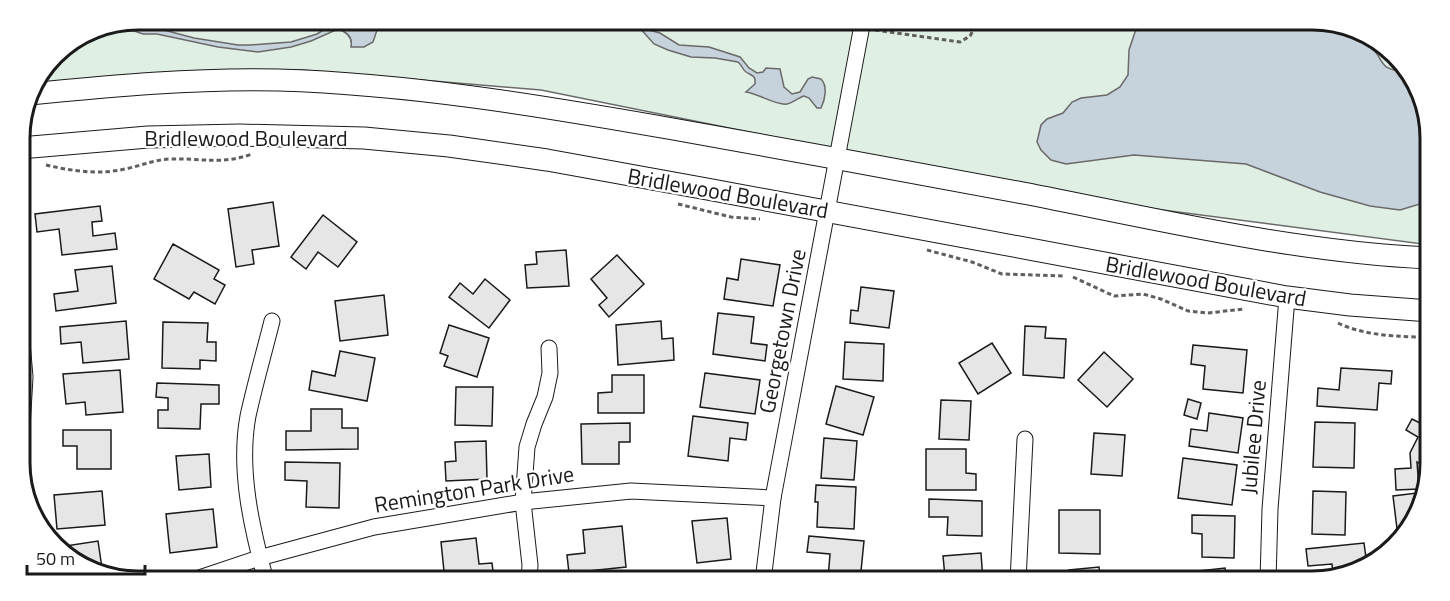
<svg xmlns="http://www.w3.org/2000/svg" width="1450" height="601" font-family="'Titillium Web',sans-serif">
<rect width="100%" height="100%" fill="#fff"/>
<polygon fill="#e0efe3" stroke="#6a6a6a" stroke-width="1.5" points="138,20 1312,20 1357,28 1406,66 1429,122 1430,245 1155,209 883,159 541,90 303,70 132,76 32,86 60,49 93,28"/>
<g fill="#c6d2dc" stroke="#6a6a6a" stroke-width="1.5">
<path d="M357,20H441L463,23L474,20H486L463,27L419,24L397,28L388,23L377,30L373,42L364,47H351C353,37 347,32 338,29L311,41L291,47L258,52L218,47L157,34H143L114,24L123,23L146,30H164L194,38L238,45H250L291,42L317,34L325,29Z"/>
<path d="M610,20L639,24L649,30L660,33L679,45L709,47L740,57L749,68L757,73L763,72L766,68L780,69L784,87L792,94L800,92L808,79L812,77L821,79C828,86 825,100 821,108H817L809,98L804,96C798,98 792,103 787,104C777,106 757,93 746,92L755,84C756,75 752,76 746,72C742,69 742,65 738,62L715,58L691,57L668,50L654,44L639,27L618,24Z"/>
<path d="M1141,20H1312C1326,22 1357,35 1368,44C1387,60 1375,70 1408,72L1429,122L1430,201L1400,210L1370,206L1320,192L1246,164L1134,155L1066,164L1051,160L1041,150L1037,142L1041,125L1047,119L1063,113L1072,102L1081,98L1107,95L1120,87L1128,75L1129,50L1135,32L1141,24Z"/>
</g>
<g fill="#e6e6e6" stroke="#1a1a1a" stroke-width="1.5">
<polygon points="273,202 279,246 252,250 254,264 236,267 228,209"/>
<polygon points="100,206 102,221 92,222 93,236 115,233 117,249 62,255 59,229 37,232 35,214"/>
<polygon points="323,215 357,242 338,267 318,252 306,269 291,257"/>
<polygon points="173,244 219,270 214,279 225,285 215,304 194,292 189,299 154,279"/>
<polygon points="566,250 569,286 527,288 525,265 537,264 536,252"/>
<polygon points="617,255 644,284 609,317 599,305 607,298 591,279"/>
<polygon points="741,259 780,265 773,306 724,299 727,278 738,280"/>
<polygon points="112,266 116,303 56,311 54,294 78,291 75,270"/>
<polygon points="485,279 510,300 489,328 449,297 460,283 473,294"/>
<polygon points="861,287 894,291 889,328 850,323 851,310 858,311"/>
<polygon points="384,295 388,335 340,341 335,301"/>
<polygon points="718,313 754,317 751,343 767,345 765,361 713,354"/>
<polygon points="126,321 129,359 83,363 81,342 61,344 60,327"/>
<polygon points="661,321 662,339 673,338 674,360 618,365 616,325"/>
<polygon points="163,322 208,323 207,342 216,342 216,361 200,360 200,369 162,368"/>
<polygon points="449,325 489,338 477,377 444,366 448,356 440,353"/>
<polygon points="1025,326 1046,327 1045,338 1066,339 1064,378 1023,375"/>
<polygon points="845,342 884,344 883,381 843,379"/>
<polygon points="992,343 1011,373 978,394 959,363"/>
<polygon points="1193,345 1247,350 1243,393 1203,389 1205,366 1191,364"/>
<polygon points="340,351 375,358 367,401 309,390 312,371 335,376"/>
<polygon points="1104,352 1133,379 1107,407 1078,380"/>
<polygon points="1341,368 1392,371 1391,384 1379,383 1377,410 1317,406 1318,388 1339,390"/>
<polygon points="120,370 123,412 86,415 85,402 66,404 63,374"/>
<polygon points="705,373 760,380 755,414 700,407"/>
<polygon points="612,375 644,375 644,413 598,413 598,393 612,392"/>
<polygon points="157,383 219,385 219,404 201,404 200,429 158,428 158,410 168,410 168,398 156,397"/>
<polygon points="836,386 874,397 863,435 826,424"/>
<polygon points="456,387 493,387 492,426 455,425"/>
<polygon points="1188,399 1201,403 1197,419 1184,415"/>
<polygon points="941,400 971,401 969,440 939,439"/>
<polygon points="311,409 342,409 342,428 358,428 358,449 286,450 286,431 311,431"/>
<polygon points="1209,413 1243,418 1238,453 1189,446 1191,429 1207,431"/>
<polygon points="693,416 748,423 746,440 730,438 728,461 688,456"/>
<polygon points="1412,419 1430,428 1429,468 1417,462 1419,489 1396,490 1395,469 1411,468 1410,453 1418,437 1406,430"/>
<polygon points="1315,422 1355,423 1354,468 1313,467"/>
<polygon points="630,423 630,442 619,442 619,464 582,464 581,424"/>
<polygon points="63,430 111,430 111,469 77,469 77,446 63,446"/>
<polygon points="1094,433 1125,435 1122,476 1091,474"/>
<polygon points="824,438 857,441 854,480 821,478"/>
<polygon points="486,441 487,479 446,481 445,462 456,461 455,442"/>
<polygon points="926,449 966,449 966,473 976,474 976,490 926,490"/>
<polygon points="209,454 211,487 179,490 176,456"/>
<polygon points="1183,458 1237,465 1232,505 1178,498"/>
<polygon points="285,462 340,463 339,508 306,507 307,481 285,480"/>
<polygon points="816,485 856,487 854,529 817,527 818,502 815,502"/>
<polygon points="102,491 105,525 57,529 54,495"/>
<polygon points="1313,491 1346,492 1345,535 1312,534"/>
<polygon points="1425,492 1422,508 1398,537 1393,496"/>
<polygon points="929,499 982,501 982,536 947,535 948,517 929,517"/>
<polygon points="213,509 217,547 170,553 166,514"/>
<polygon points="1059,510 1100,510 1100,554 1059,553"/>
<polygon points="1192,515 1235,516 1234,558 1202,557 1202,534 1192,533"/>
<polygon points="727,518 731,559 697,563 692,521"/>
<polygon points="622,526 626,567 569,573 567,555 585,553 583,530"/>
<polygon points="809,536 864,541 860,581 828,579 830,554 807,552"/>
<polygon points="476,538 479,564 492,563 494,579 445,581 441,542"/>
<polygon points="98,541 103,575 93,573 59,547"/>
<polygon points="1364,543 1367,565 1333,577 1332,564 1308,566 1306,549"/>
<polygon points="981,553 983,581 929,581 929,578 945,577 943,556"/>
<polygon points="1099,567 1100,581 1070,581 1069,570"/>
<polygon points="1225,568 1227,581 1191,581 1190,572"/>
<polygon points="719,571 720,581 682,581 682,574"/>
<polygon points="371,574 372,581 330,581 329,579"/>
</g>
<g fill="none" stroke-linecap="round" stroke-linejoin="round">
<defs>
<g id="minor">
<polyline points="21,331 25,377 21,445"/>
<polyline points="190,581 259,558 374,527 523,502 631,491 773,498"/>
<path d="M266,581C252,529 238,470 248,416C255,384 264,353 272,321"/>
<polyline points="529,581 530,565 523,502 527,447 534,424 545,397 550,373 549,348"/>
<polyline points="763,581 773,498 863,20"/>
<polyline points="1018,581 1025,439"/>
<polyline points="1268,581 1270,509 1287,297"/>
</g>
<g id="secondary">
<path d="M30,94C112,86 195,78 278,80C411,84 542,106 673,129C790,150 906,171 1023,193C1157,219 1293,252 1430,258"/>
<polyline points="20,148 148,137 240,135 364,138 449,146 547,160 707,189 1287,297 1350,305 1430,311"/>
</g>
</defs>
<use href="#minor" stroke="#1a1a1a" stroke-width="17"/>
<use href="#secondary" stroke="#1a1a1a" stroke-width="23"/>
<g stroke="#5f5f5f" stroke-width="3" stroke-dasharray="4.5 3" stroke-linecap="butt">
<polyline points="785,20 810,27 848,27"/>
<polyline points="875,30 960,42 970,36 979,20"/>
<path d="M46,165C71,171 99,175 125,169C140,166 153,160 170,159C201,158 221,165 252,154"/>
<polyline points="678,204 731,217 760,219"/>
<polyline points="927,250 972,262 1002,274 1063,276"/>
<polyline points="1073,277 1114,296 1143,294 1161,299 1188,311 1208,313 1244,309"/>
<path d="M1338,323C1365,336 1400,337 1430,337"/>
</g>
<use href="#minor" stroke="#fff" stroke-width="15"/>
<use href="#secondary" stroke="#fff" stroke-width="21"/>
</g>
<g text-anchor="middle" stroke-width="4.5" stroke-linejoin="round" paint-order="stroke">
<g font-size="22" fill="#1a1a1a" stroke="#fff">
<text x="246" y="146">Bridlewood Boulevard</text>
<text transform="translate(728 193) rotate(10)" y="8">Bridlewood Boulevard</text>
<text transform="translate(1206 281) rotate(10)" y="8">Bridlewood Boulevard</text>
<text transform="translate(782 331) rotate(-79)" y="8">Georgetown Drive</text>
<text transform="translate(1253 437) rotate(-85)" y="8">Jubilee Drive</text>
<text transform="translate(474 489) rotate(-9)" y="8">Remington Park Drive</text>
</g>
</g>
<path d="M0 0H1450V601H0ZM138 30H1312A108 108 0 0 1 1420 138V463A108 108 0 0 1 1312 571H138A108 108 0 0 1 30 463V138A108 108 0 0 1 138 30Z" fill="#fff" fill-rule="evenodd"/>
<path fill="none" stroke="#1a1a1a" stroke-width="3" d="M138 30H1312A108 108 0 0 1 1420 138V463A108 108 0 0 1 1312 571H138A108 108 0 0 1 30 463V138A108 108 0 0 1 138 30Z"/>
<path d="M27 565v9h118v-9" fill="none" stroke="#1a1a1a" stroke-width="3"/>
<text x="36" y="565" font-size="18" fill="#1a1a1a" stroke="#ffffff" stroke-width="4.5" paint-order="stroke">50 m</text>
</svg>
